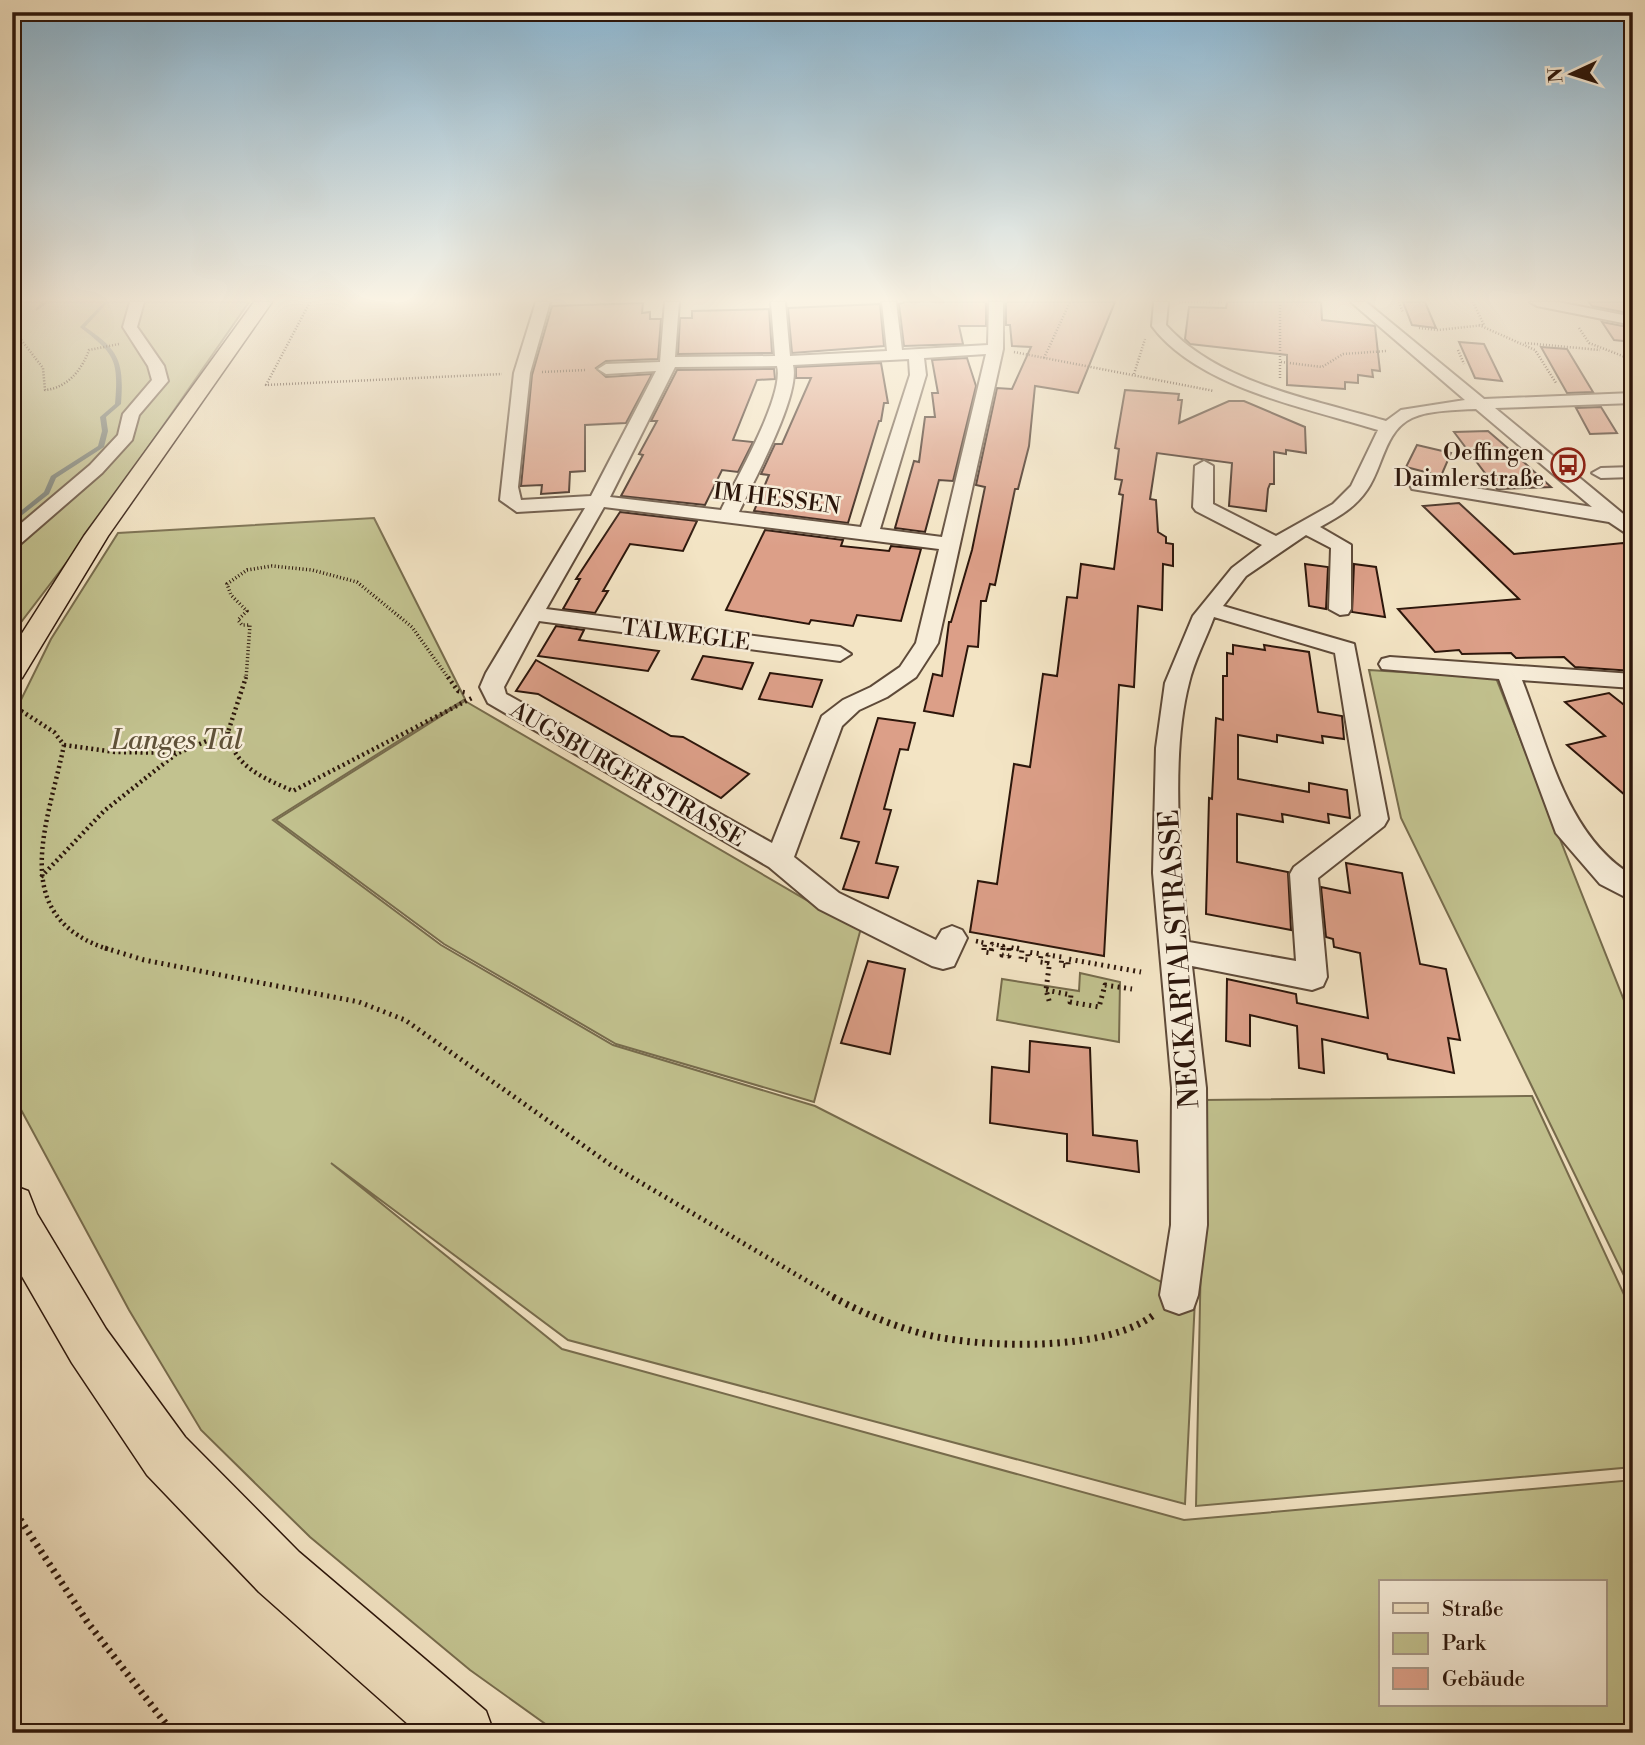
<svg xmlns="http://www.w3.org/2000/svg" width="1645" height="1745" font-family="'Libre Bodoni',serif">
<rect width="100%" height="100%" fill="#f3e4c4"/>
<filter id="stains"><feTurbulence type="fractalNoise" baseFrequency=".00286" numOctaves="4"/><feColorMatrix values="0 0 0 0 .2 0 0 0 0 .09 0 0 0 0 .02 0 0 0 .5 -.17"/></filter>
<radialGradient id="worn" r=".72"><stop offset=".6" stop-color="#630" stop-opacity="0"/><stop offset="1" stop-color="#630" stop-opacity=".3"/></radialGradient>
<g fill="#c2c28f" stroke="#776c4d" stroke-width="2" fill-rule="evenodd">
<polygon points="12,302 44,302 36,310 47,302 249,302 86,537 12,634"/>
<path d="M374,518L465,699L273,820L441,945L613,1045L815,1106L1195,1299L1185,1504L568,1340L331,1163L562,1349L1184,1520L1633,1480V1733H558L470,1670L310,1537L201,1430L129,1310L12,1093V718L51,639L118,533ZM1381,1582H1605V1705H1381Z"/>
<polygon points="1369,670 1496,678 1633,1023 1633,1294 1401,818"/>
<polygon points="465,701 822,909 861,928 814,1102 616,1044 444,944 276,820"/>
<polygon points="1080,973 1120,982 1119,1042 997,1020 1002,979 1079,991"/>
<polygon points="1532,1096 1633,1314 1633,1467 1196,1506 1204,1100"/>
</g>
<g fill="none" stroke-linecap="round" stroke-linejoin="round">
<path fill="#707a74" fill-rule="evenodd" d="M104,302H108L85,327C120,350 124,363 121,404L106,417L108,431L104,447L56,478L49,494L12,523V518L44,492L51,476L98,446L102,431L100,417L115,404C119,358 114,354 80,327Z"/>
</g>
<g fill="#dc9f88" stroke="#2c160b" stroke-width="2">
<polygon points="905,302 986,302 986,326 959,326 963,344 904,346 899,304"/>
<polygon points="1006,302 1115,302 1078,393 1035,386 1029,446 1018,489 1015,489 995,585 990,584 986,601 981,601 978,647 968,646 953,716 924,711 933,674 942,676 949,622 951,622 972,550 985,487 976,485 997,388 1012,389 1031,347 1012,346 1010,325 1006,325"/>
<polygon points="1227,302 1321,302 1322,320 1375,326 1380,371 1372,370 1373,377 1358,375 1358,383 1345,382 1345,389 1287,385 1287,355 1190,344 1185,339 1189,307 1226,308"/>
<polygon points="1403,302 1425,302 1436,328 1412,325"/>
<polygon points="1589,302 1633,302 1633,314 1592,306"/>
<polygon points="643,303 642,313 650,312 650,319 661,319 658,359 606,361 596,368 606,377 652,374 626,423 585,425 585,471 570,472 569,492 541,494 542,485 521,486 532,375 552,306"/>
<polygon points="880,304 884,346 792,353 788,308"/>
<polygon points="769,309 772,353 678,354 680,318 692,318 692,311"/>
<polygon points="1602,322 1633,328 1633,342 1614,340"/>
<polygon points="1459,342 1484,344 1502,381 1475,378"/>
<polygon points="1541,347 1567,349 1593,392 1567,393"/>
<polygon points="967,358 976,386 953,481 939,480 925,532 895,528 914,461 919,462 925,417 935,417 932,393 938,393 932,360"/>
<polygon points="881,363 888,403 884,403 881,421 879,421 848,523 754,511 769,475 761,474 775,444 782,444 811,378 796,378 796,367"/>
<polygon points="774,369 775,379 757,380 733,440 753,442 738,472 722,470 705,505 621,496 643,455 639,454 657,421 651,421 677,370"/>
<polygon points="1125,390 1179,394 1178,400 1182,400 1179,423 1229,401 1244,401 1305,427 1306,453 1286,450 1286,454 1274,452 1274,484 1270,484 1268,489 1266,511 1229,506 1232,463 1157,453 1150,499 1156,500 1158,532 1166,537 1166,543 1173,544 1173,566 1163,564 1162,610 1138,606 1134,687 1119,685 1104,956 970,932 978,881 997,884 1014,764 1030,767 1043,674 1057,676 1067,597 1077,598 1081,564 1114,569 1123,495 1119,494 1122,480 1115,479 1119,449 1115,448"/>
<polygon points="1601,407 1617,433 1590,434 1576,408"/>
<polygon points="1488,431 1517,456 1551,487 1497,489 1454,432"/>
<polygon points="1417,445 1451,453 1441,476 1406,467"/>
<polygon points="1459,503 1514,554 1623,543 1633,552 1633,671 1575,667 1564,657 1516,658 1511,653 1462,654 1459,650 1435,652 1398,609 1519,599 1423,506"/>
<polygon points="620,512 697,521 683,551 630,544 603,591 608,591 595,613 563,609 580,579 576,579"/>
<polygon points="765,530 843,540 841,546 889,551 891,546 921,549 901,621 857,615 853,626 811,620 809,624 726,610"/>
<polygon points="1305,564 1328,567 1326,609 1309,606"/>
<polygon points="1354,564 1376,567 1385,617 1352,612"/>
<polygon points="556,626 584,630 579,640 659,651 648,671 538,656"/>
<polygon points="1233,645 1265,650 1264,645 1309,652 1318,712 1342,716 1344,739 1322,736 1323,743 1277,735 1277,742 1238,735 1238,779 1309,792 1309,783 1347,790 1350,818 1328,814 1329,823 1282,814 1283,822 1237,814 1237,862 1288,872 1291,930 1206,914 1209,798 1212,799 1216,718 1223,720 1223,676 1227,676 1227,653 1233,654"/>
<polygon points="703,656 753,663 742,689 692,679"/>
<polygon points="536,660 671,736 683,737 749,774 721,798 538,694 516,691"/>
<polygon points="770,673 822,680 812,707 759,699"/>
<polygon points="1609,693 1633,712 1633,802 1567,745 1605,736 1565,702"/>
<polygon points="878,718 915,723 908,750 900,749 884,809 891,810 876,863 898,867 888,898 843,889 859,842 841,838"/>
<polygon points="1346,863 1402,873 1420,964 1446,969 1460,1040 1448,1038 1454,1073 1388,1059 1387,1054 1322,1039 1324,1073 1299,1068 1297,1026 1250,1015 1250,1046 1226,1041 1227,979 1296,994 1297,1003 1368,1018 1360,953 1334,947 1333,939 1326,937 1321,887 1350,893"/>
<polygon points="868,961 905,969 890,1054 841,1043"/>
<polygon points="1030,1041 1090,1048 1093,1135 1137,1141 1139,1172 1067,1161 1067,1134 990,1123 992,1067 1029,1072"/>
</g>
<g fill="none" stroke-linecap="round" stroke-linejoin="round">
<defs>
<g id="minor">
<polygon points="130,302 144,302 137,327 164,366 168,381 139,415 132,440 102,473 19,545 12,547 12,531 90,465 118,435 123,414 152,380 148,366 123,327"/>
<path d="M536,302H550L530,373L518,487L521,500L591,496L656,371L606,374L598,369L606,364L660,362L665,302H679L675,357L775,356L771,302H785L790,356L887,351L882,302H896L902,350L988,345L989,302H1003V349L938,643L916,677L887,697L859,710L842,726L794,857L839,893L936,940L942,930L952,926L962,930L967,938L954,966L943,969L932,966L819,909L769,867L488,703L480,687L486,673L585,508L517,512L500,500L514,373ZM986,354L942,537L880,529L926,375L924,358ZM909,359L910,375L861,527L739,512C753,482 801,395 793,365ZM777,366C785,395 735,481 721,510L610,497L675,367ZM604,507L939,549L916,643L900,667L871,687L843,700L822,716L772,843L506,694L504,687L539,621L840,661L851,654L840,647L546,609Z"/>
<path d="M1154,302H1168L1166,325C1219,384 1313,399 1386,421L1401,410L1465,400L1351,302H1366L1484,399L1633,393V403L1495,408L1633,522V538L1609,522L1412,489L1410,485L1412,481L1419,479L1592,507L1476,409C1456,410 1430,410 1412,418C1384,431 1383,468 1367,490C1355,508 1338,517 1320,527L1351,545V609L1348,614L1340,615L1329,609L1331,548L1306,535L1246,576L1223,606L1354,644L1388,819L1384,826L1318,878L1327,977L1323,986L1312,990L1192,966L1206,1088L1207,1225L1198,1295L1193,1309L1179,1314L1165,1309L1160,1295L1171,1225L1172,1088L1153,873L1156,748L1165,683L1193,616L1232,568L1262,545L1196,511L1193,507L1195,466L1204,461L1213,466V504L1276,536L1333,504L1351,486L1378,430C1308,408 1198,388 1152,326ZM1214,617L1335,653L1361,816L1294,867L1290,874L1296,961L1189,942C1180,868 1170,755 1189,683C1194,661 1206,639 1214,617Z"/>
<polygon points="1530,302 1558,302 1633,317 1633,325 1537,306"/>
<polygon points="1633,467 1633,477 1601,478 1592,473 1601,468"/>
<path d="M1390,657L1633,674V688L1522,680C1549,748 1566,836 1633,876V901L1600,884L1556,833L1499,679L1382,669L1379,664L1382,659Z"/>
</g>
<g id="major">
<polygon points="254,302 272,302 108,536 22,678 12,681 12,649 84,536"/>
<polygon points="12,1185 28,1191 37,1214 106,1329 185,1437 299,1552 486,1711 494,1733 418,1733 259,1592 147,1475 72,1363 12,1259"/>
</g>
</defs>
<use href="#minor" stroke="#5e4a39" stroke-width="4"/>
<use href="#major" stroke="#2c160b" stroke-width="3"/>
<g stroke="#2c160b" stroke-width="2.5" stroke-dasharray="1 2" stroke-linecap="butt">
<polyline points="310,302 266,385 502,374"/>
<polyline points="1179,302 1223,302"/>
<polyline points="1280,302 1280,378"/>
<polyline points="1399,302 1403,313"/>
<polyline points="1479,325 1535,350 1556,383"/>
<path d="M12,328L43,368L45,390C67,388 82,370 89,350L119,344"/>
<polyline points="1419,328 1438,330 1484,325 1473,302"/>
<polyline points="1579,328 1589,343 1633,360"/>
<polyline points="1525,343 1600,350"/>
<polyline points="1458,350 1464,364"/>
<polyline points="1014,352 1214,391"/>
<polyline points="1044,358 1070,302"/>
<polyline points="1281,362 1322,367 1343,354 1386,351"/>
<polyline points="542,372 586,370"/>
<polyline points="1134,374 1145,339"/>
</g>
<polyline stroke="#2c160b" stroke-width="3.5" stroke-dasharray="1 2.5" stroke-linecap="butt" points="246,679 250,625 242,625 238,620 247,611 231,595 227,584 247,570 272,566 312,570 357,582 412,627 449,679"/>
<g stroke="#2c160b" stroke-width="4.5" stroke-dasharray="2 3.5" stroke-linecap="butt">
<polyline points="448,677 458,691 468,693"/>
<path d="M12,705L54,732L64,745C48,824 5,918 111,950"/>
<path d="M228,732C233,767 264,778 293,791L472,698"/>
<polyline points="64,745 115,752 178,753 228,732 246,677"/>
<polyline points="41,877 104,811 176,754"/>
<polyline points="976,941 985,943 984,950"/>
<polyline points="991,950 992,944 1003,946 1003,950"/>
<polyline points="1009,950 1009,947 1022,950"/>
</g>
<g stroke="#2c160b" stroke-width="5" stroke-dasharray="2 4.5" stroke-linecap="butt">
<polyline points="105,948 144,960 359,1002 405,1020 611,1165 836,1298"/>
<polyline points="984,948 984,952 991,953 992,948"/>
<polyline points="1003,948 1002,955 1009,956 1009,948"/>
<polyline points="1017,948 1022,949 1021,959 1028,960 1028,952 1041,954 1040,962 1047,963 1048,955 1062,957 1061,965 1068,966 1068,959 1141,972"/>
<polyline points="1049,967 1046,990 1050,1004"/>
<polyline points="1046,990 1071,995 1070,1002 1099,1007 1105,985 1132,989"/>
</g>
<g stroke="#2c160b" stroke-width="7" stroke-dasharray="2.5 5" stroke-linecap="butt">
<path d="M833,1297C864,1314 902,1330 937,1337C995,1348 1108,1351 1155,1314"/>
<polyline points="12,1507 88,1623 173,1733"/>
</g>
<use href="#minor" fill="#f7edd9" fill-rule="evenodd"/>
<use href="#major" fill="#f3e4c4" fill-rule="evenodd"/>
</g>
<linearGradient id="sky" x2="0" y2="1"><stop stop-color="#8ab8d6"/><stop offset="0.55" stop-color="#faf3e4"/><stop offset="1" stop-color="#faf3e4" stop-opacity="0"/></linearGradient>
<rect width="1645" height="546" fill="url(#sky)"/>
<defs>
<symbol id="bus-ring" viewBox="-11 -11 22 22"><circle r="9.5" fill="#f7edd9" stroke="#8f2418" stroke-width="1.5"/><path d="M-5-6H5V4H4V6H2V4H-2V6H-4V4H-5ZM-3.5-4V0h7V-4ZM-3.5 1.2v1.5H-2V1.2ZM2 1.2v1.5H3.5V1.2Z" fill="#8f2418"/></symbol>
</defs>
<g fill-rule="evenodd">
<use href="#bus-ring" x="1549" y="446" width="38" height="38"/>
</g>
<g text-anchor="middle" stroke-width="5" stroke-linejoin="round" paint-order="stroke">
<g font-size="23" fill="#2c160b" stroke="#f7edd9" text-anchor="end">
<text x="1544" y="460">Oeffingen<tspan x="1544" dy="26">Daimlerstraße</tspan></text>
</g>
<g font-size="23" fill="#2c160b" stroke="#f7edd9">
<text transform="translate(777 498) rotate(7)" y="8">IM HESSEN</text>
<text transform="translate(686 634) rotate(7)" y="8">TALWEGLE</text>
<text transform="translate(628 774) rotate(30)" y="8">AUGSBURGER STRASSE</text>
</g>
<g font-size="28" font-style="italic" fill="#605239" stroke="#f7edd9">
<text x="177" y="749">Langes Tal</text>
</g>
<g font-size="28" fill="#2c160b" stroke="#f7edd9">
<text transform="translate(1178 959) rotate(-94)" y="10">NECKARTALSTRASSE</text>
</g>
</g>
<rect width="1645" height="1745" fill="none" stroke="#f3e4c4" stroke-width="42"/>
<rect x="14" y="14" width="1617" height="1717" fill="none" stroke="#2c160b" stroke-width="3.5"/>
<rect x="21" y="21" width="1603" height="1703" fill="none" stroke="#2c160b" stroke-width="2"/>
<rect x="1379" y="1580" width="228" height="126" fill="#f7edd9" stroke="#a69787" stroke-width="2"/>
<rect x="1393" y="1603" width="35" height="10" fill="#f3e4c4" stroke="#a69787" stroke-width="2"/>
<text x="1442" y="1616" font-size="21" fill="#2c160b">Straße</text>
<rect x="1393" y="1633" width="35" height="21" fill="#c2c28f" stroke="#a69787" stroke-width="2"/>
<text x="1442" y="1650" font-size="21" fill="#2c160b">Park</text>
<rect x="1393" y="1668" width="35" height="21" fill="#dc9f88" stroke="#a69787" stroke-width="2"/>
<text x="1442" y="1686" font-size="21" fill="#2c160b">Gebäude</text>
<g transform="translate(1572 74) rotate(266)" stroke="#f7edd9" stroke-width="5" paint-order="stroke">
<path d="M0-5L12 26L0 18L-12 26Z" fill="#2c160b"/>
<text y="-10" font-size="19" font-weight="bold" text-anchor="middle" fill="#2c160b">N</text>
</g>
<rect width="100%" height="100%" filter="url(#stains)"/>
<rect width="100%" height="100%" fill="url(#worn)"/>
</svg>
